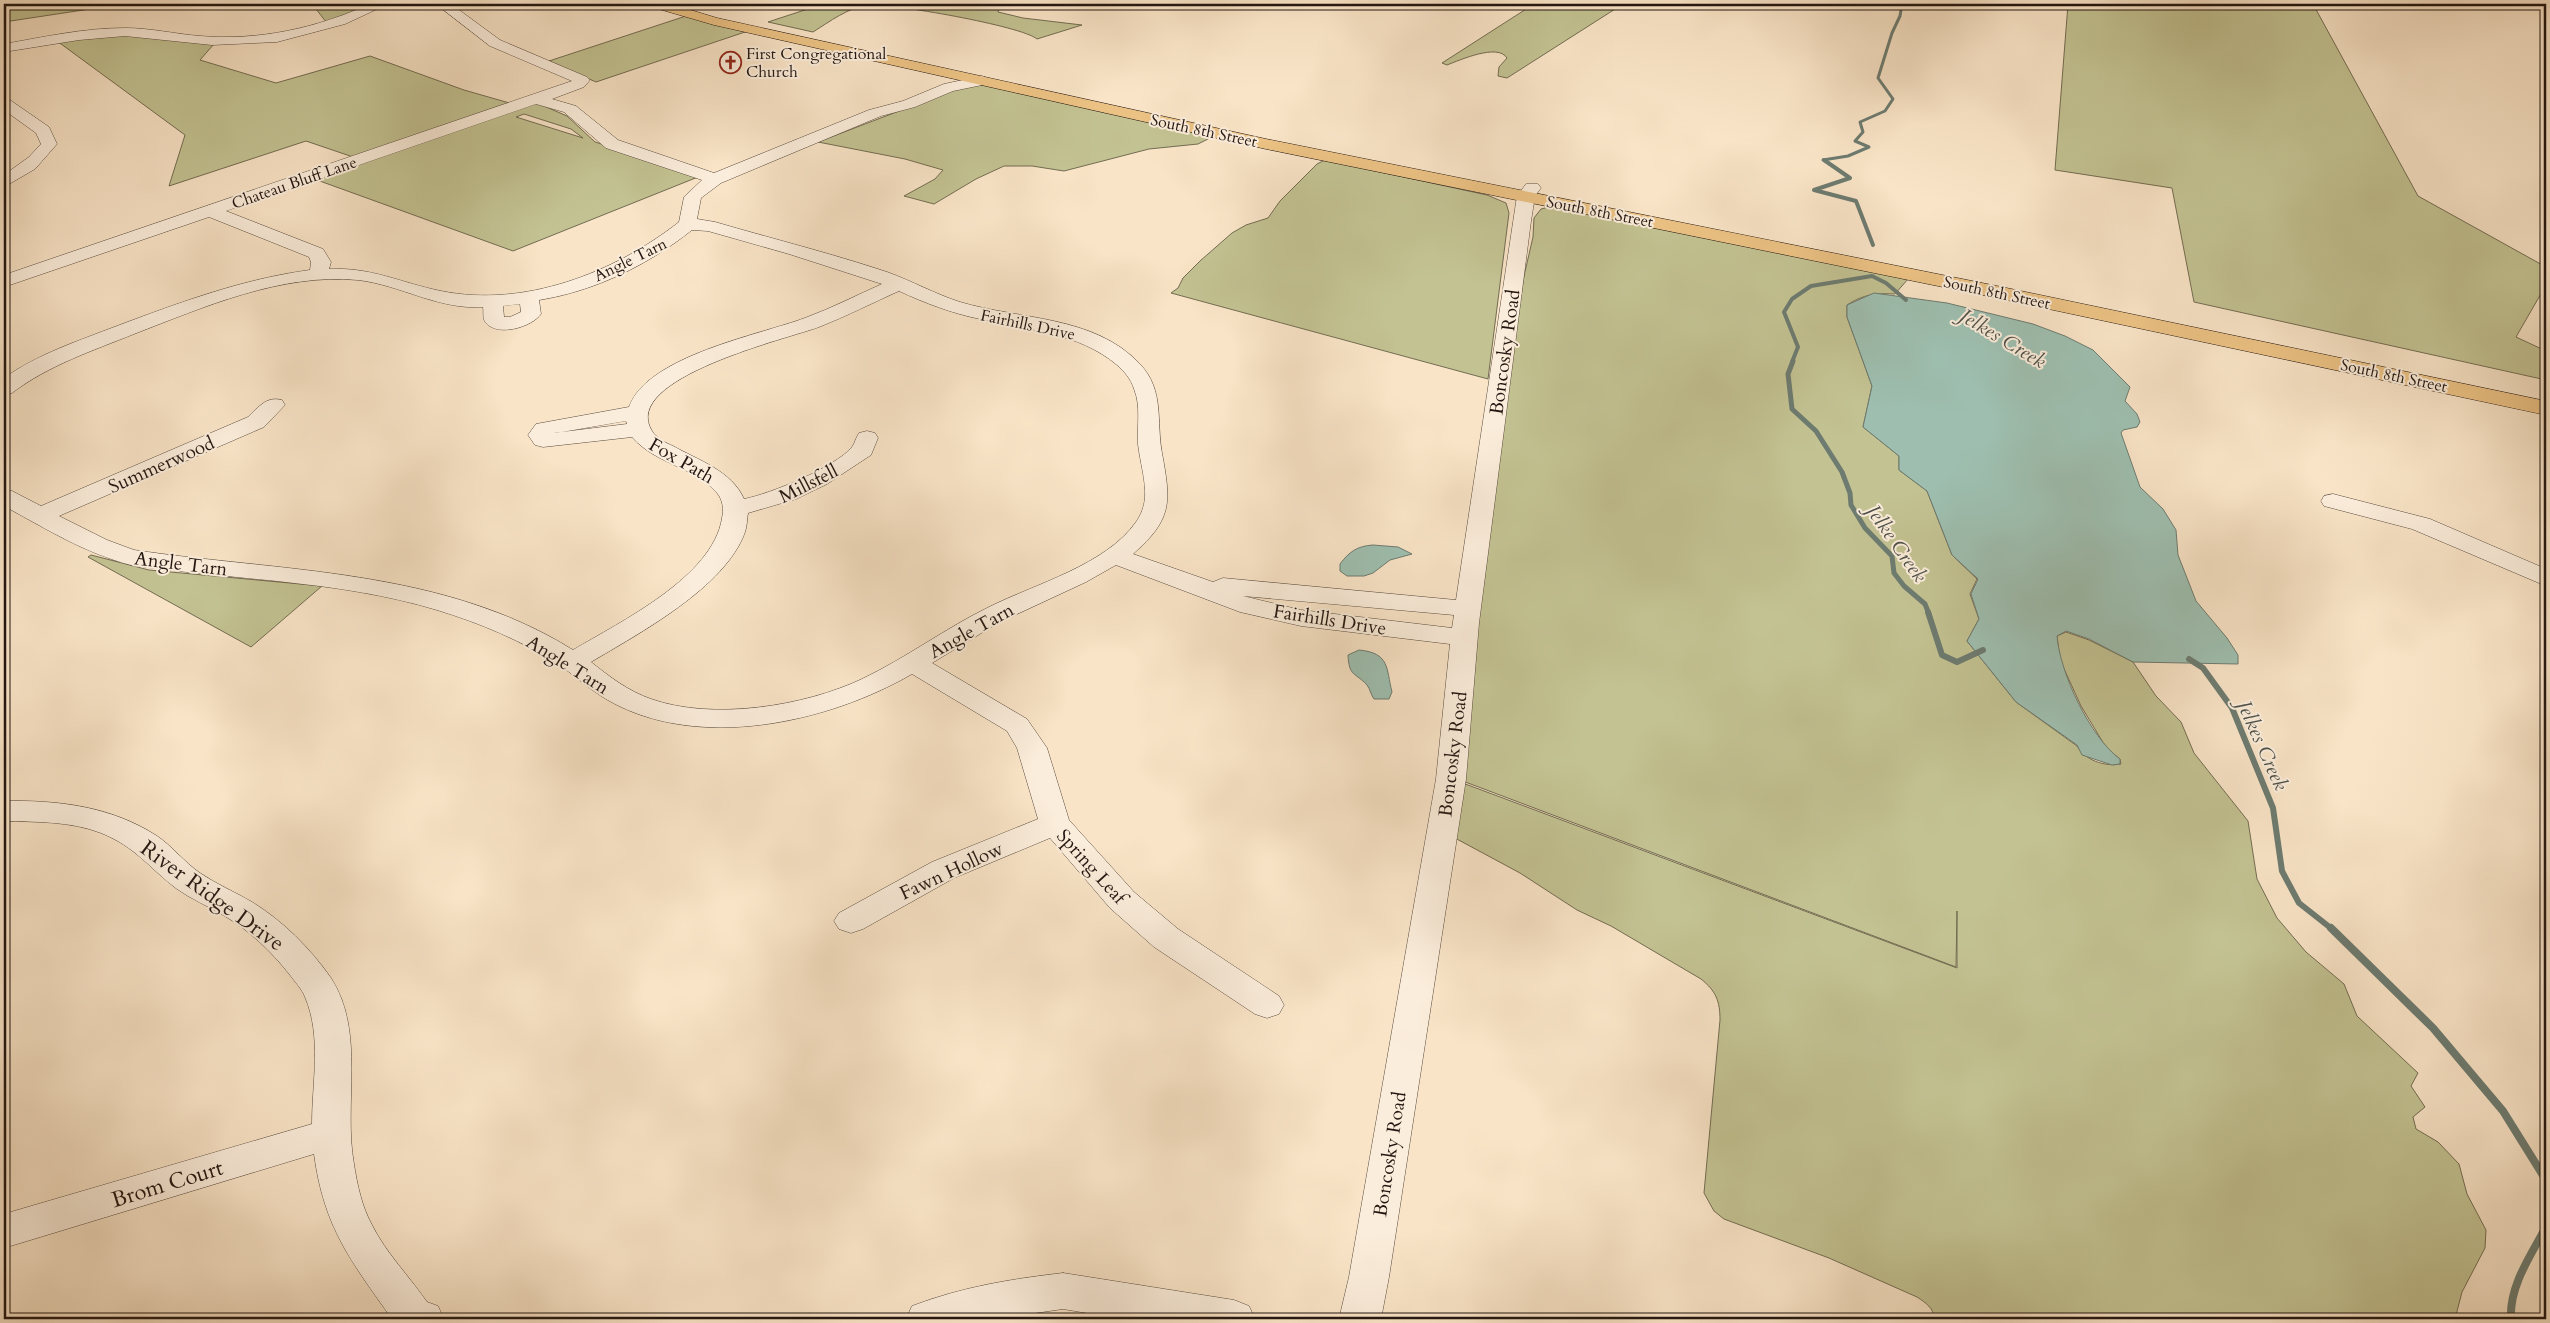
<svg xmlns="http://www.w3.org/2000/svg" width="2550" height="1323" font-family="Cardo,serif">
<rect width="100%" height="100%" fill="#f9e4c7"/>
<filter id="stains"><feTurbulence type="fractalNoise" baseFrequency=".004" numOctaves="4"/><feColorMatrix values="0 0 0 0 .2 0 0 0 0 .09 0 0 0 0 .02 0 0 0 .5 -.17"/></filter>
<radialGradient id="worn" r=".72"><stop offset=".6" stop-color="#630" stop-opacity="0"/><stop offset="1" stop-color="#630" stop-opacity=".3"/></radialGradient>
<g fill="#c3c292" stroke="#736c52" fill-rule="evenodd">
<polygon points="4,4 123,4 4,22"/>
<polygon points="312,4 374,4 337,21 327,23"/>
<path d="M823,4H1013L999,8L998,12L1023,18L1082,25L1037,39C1022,26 891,3 868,5C849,7 829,22 813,32L768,22Z"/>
<path d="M1534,4H1623L1507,78L1498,76L1499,67L1507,58C1498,43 1460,60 1447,65L1442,63Z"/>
<polygon points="2068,4 2313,4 2418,196 2546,267 2546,285 2516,337 2546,351 2546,380 2194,302 2172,188 2055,170"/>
<polygon points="686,16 748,31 596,82 549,61"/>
<polygon points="117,34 214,44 200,60 276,83 370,56 464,90 513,104 356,158 306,141 169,186 185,135 57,41"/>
<polygon points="967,85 986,85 1214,136 1198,144 1149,149 1064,171 1032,166 1004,166 976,179 934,204 904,196 935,179 943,170 905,159 818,142"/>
<path d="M537,103L567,116L595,142L703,175L513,251L306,176ZM524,114L571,129L583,138L516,117Z"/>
<polygon points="1325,160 1487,195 1506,203 1509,213 1488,379 1171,293 1178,288 1183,278 1200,261 1232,233 1246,225 1268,218 1280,201 1317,164"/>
<path d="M1549,207H1561L1908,279L1895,294C1876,293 1864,294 1847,305V317L1872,386L1863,427L1899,456V470L1927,491L1952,555L1977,579L1970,594L1979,619L1967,641L2016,702L2077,746C2085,760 2104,767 2121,764L2120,759L2107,749L2081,706L2060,660L2057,636L2066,632L2089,640L2133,662L2156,696L2181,722L2194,753L2248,821L2257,879L2277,918L2306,952L2344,984L2357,1016L2418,1073L2411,1086L2425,1107L2413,1117L2416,1129L2438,1142L2459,1164L2467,1194L2486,1230L2485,1248L2462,1292L2455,1319H1934C1934,1308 1926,1303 1917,1297L1829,1258L1724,1219L1714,1211L1704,1193L1720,1020C1720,1001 1716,991 1701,979L1611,926L1577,910L1520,873L1453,837L1460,782L1957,968V911L1956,967L1460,780L1506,385L1524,276L1533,237L1534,218L1541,209Z"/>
<polygon points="91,555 149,570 322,586 251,647 88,557"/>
</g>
<g fill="#9ebfb0" stroke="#6d7b70">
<path d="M1874,293L1947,303L2033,324L2065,336L2093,350L2130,387L2125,401L2137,414L2140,422L2137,427L2123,430L2121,433L2140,487L2163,509L2176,530L2178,555L2196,601L2227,638L2238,655V664L2133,662L2089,639L2066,631L2057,636C2060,673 2090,737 2120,759V764L2112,765L2082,755L2077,745L2016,702L1967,641L1979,619L1971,594L1978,579L1952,555L1927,491L1899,470V456L1863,427L1872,386L1847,317V305Z"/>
<path d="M1373,545L1398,547L1412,554L1390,560L1373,573L1364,576H1347L1340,571V564C1349,552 1357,546 1373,545Z"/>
<path d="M1359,650C1390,653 1386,668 1392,692L1389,699H1374C1371,695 1370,689 1367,685C1355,672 1349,677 1348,655Z"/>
</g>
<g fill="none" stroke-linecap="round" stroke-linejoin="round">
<polyline stroke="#6d7b70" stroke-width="3" points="1825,161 1823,160 1848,156 1869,147 1855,141 1863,132 1860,122 1885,111 1893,99 1878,78 1892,33 1900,16 1902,4"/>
<g stroke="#6d7b70" stroke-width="4">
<polyline points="1824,160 1850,178 1814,190 1856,201 1873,245"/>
<polyline points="1792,362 1798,347 1784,312 1792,299 1811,286 1872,276 1886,283 1906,300"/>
</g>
<polyline stroke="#6d7b70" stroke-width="5" points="1793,361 1788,374 1792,409 1816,431 1842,472 1850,493 1851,505 1865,528 1892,556 1894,573 1904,586 1925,604 1929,614"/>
<g stroke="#6d7b70" stroke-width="6">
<polyline points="1928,612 1942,655 1957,662 1983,650"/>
<polyline points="2189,659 2203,668 2232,708 2273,808 2282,871 2299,903 2332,929"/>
</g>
<g stroke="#6d7b70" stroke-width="8">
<polyline points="2331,928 2433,1028 2503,1111 2546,1180"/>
<path d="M2511,1319C2509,1286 2531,1255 2546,1227"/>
</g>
<defs>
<g id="minor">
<path d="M370,4H388L345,24L277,42L212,45L125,36L79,40L4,52V44C44,37 84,28 125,28C150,28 175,34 200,36C259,41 317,28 370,4Z"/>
<path d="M436,4H451L500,40L587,77L590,80L584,87L552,99L576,106L618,140L714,173L869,110L903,101L944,84L982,76L987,78L990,81L987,84L953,91L915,107L881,116L721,183L701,198L697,219L715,222C773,239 830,253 887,272C912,281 935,294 960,302C1020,320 1094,315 1140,364C1165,391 1156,421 1162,453C1171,502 1173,519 1133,554L1213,582L1223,578L1456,600L1517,196L1526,184H1538L1541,188L1535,196L1531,221L1479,623L1466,779L1389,1277L1381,1319H1339L1349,1277L1436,779L1450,644L1301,626L1240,612L1116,565L1086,582L998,623L932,663L1027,719L1047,748L1069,820L1134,892L1178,929L1279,996L1284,1005L1279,1014L1267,1018L1255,1014L1154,947L1110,908L1050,838L954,878L863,929L851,933L839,929L834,921L839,913L932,862L1038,819L1017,748L1007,731L912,674C829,722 704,750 615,704C595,694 579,679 561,666C523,641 480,623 437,610C338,580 232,580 131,565C84,553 45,528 4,506V489L12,491L41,506L248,417C259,407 266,396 282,400L285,405L264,427L59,516L107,540L134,550C281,572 442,568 573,650C620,622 713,577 722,518C724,510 723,500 717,493C695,467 655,464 632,437L543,447L535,445L528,435L536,424L629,407C647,356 759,335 805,318C832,308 857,295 882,284L789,254L708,231L692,230C648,265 595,291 539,300L541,314C532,327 498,337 486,323C482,319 484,312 483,307C438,310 401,285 358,280C281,273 204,307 134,334C92,351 49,365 12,393L4,394V378C38,354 78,341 117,326C181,302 243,279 310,270L311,262L309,257L209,217L4,287V275L572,81L490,46ZM536,104L564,112L606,148L702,180L684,197L679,222C614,273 524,308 441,291C401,283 372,267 329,269L331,262L323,249L226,211ZM899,291C925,303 951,313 980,319C1027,330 1078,332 1117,365C1124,371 1131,379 1134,389C1141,406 1137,425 1138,444C1140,462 1146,480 1145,498C1144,507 1141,515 1136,522C1106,565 1035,584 989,607C946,628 906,658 862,679C805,706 713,721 651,699C628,691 610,677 591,662C638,634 726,587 745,532C747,527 747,519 748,513L796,499L827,484L871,455L878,438L875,433L867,431L859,433C856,437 855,443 852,447C836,467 770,494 744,499C732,471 698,460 673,446C666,443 656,438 652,431C619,378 790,338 819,327C847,316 872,303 899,291ZM520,304L521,312L510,317H504L503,306ZM626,421L627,424L554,433H556ZM1243,596L1454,615L1452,628L1301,610Z"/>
<polygon points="4,98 10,100 49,127 57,144 35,169 4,187 4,175 29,157 41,144 36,133 4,110"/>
<polygon points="2333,494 2430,519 2546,569 2546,586 2412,529 2324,506 2321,501 2324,496"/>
<path d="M4,801C57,800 111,806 157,836C172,846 184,862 200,873C216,884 235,892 252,902C283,921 310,948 331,978C366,1032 343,1104 354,1164C357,1184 362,1207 372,1225C386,1253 409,1276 427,1302L438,1306L444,1319H392C351,1261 324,1228 314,1154L4,1248V1214L312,1124C312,1082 322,1037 305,997C302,989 295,982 290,975C271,951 249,930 223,915C208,906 191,899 177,889C149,868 136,847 101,833C70,821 36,822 4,821Z"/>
<path d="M1063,1273L1234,1300L1249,1306L1255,1319H1123L1063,1309L994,1319H906L912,1306C962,1287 1011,1279 1063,1273Z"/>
</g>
<polygon id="major" points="650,4 671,4 717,18 1266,139 1997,286 2546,401 2546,415 1997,298 1266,149 714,25 652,7"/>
</defs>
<use href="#minor" stroke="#584a3e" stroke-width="1"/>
<use href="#major" stroke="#231611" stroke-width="1"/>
<use href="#minor" fill="#fbeddb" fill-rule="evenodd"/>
<use href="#major" fill="#ecc284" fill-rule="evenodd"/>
</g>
<defs>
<symbol id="church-ring" viewBox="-11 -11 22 22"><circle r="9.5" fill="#fbeddb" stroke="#8f2418" stroke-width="1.5"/><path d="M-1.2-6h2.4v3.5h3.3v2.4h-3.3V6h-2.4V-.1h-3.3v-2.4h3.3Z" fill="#8f2418"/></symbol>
</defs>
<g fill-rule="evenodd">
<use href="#church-ring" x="718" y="50" width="25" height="25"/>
</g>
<g text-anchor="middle" stroke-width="4" stroke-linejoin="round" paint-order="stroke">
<g font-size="16" fill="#231611" stroke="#fbeddb" text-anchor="start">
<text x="746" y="59">First Congregational<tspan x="746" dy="18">Church</tspan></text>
</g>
<g font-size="16" fill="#231611" stroke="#fbeddb">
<text transform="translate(1204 130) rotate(12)" y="6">South 8th Street</text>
<text transform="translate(294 182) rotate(-19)" y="6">Chateau Bluff Lane</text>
<text transform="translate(1600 211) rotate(11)" y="6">South 8th Street</text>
<text transform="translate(630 259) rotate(-26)" y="6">Angle Tarn</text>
<text transform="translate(1997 292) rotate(12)" y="6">South 8th Street</text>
<text transform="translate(1028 324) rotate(12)" y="6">Fairhills Drive</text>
<text transform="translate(2394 375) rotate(12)" y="6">South 8th Street</text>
</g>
<g font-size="19" fill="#231611" stroke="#fbeddb">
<text transform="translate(1504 352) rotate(-82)" y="7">Boncosky Road</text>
<text transform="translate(682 460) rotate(30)" y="7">Fox Path</text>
<text transform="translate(161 464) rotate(-24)" y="7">Summerwood</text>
<text transform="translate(808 483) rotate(-27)" y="7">Millsfell</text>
<text transform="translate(181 563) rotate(7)" y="7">Angle Tarn</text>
<text transform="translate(1330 619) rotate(9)" y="7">Fairhills Drive</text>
<text transform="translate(971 630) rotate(-29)" y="7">Angle Tarn</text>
<text transform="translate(568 664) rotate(32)" y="7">Angle Tarn</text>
<text transform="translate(1452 754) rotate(-83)" y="7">Boncosky Road</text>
<text transform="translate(1092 866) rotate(48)" y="7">Spring Leaf</text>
<text transform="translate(951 870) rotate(-25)" y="7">Fawn Hollow</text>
<text transform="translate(1389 1154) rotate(-81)" y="7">Boncosky Road</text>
</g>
<g font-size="20" font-style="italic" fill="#4e5149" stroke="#fbeddb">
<text transform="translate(2003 338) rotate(31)" y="7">Jelkes Creek</text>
<text transform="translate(1897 543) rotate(55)" y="7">Jelke Creek</text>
<text transform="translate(2263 745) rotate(66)" y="7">Jelkes Creek</text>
</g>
<g font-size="22" fill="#231611" stroke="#fbeddb">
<text transform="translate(213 895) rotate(36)" y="8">River Ridge Drive</text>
<text transform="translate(167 1183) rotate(-17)" y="8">Brom Court</text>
</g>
</g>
<rect width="2550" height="1323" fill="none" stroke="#f9e4c7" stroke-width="20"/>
<rect x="5" y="5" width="2540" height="1313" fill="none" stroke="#231611" stroke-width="2.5"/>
<rect x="10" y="10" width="2530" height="1303" fill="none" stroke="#231611"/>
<rect width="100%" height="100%" filter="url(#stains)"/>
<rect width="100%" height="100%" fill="url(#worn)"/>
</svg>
